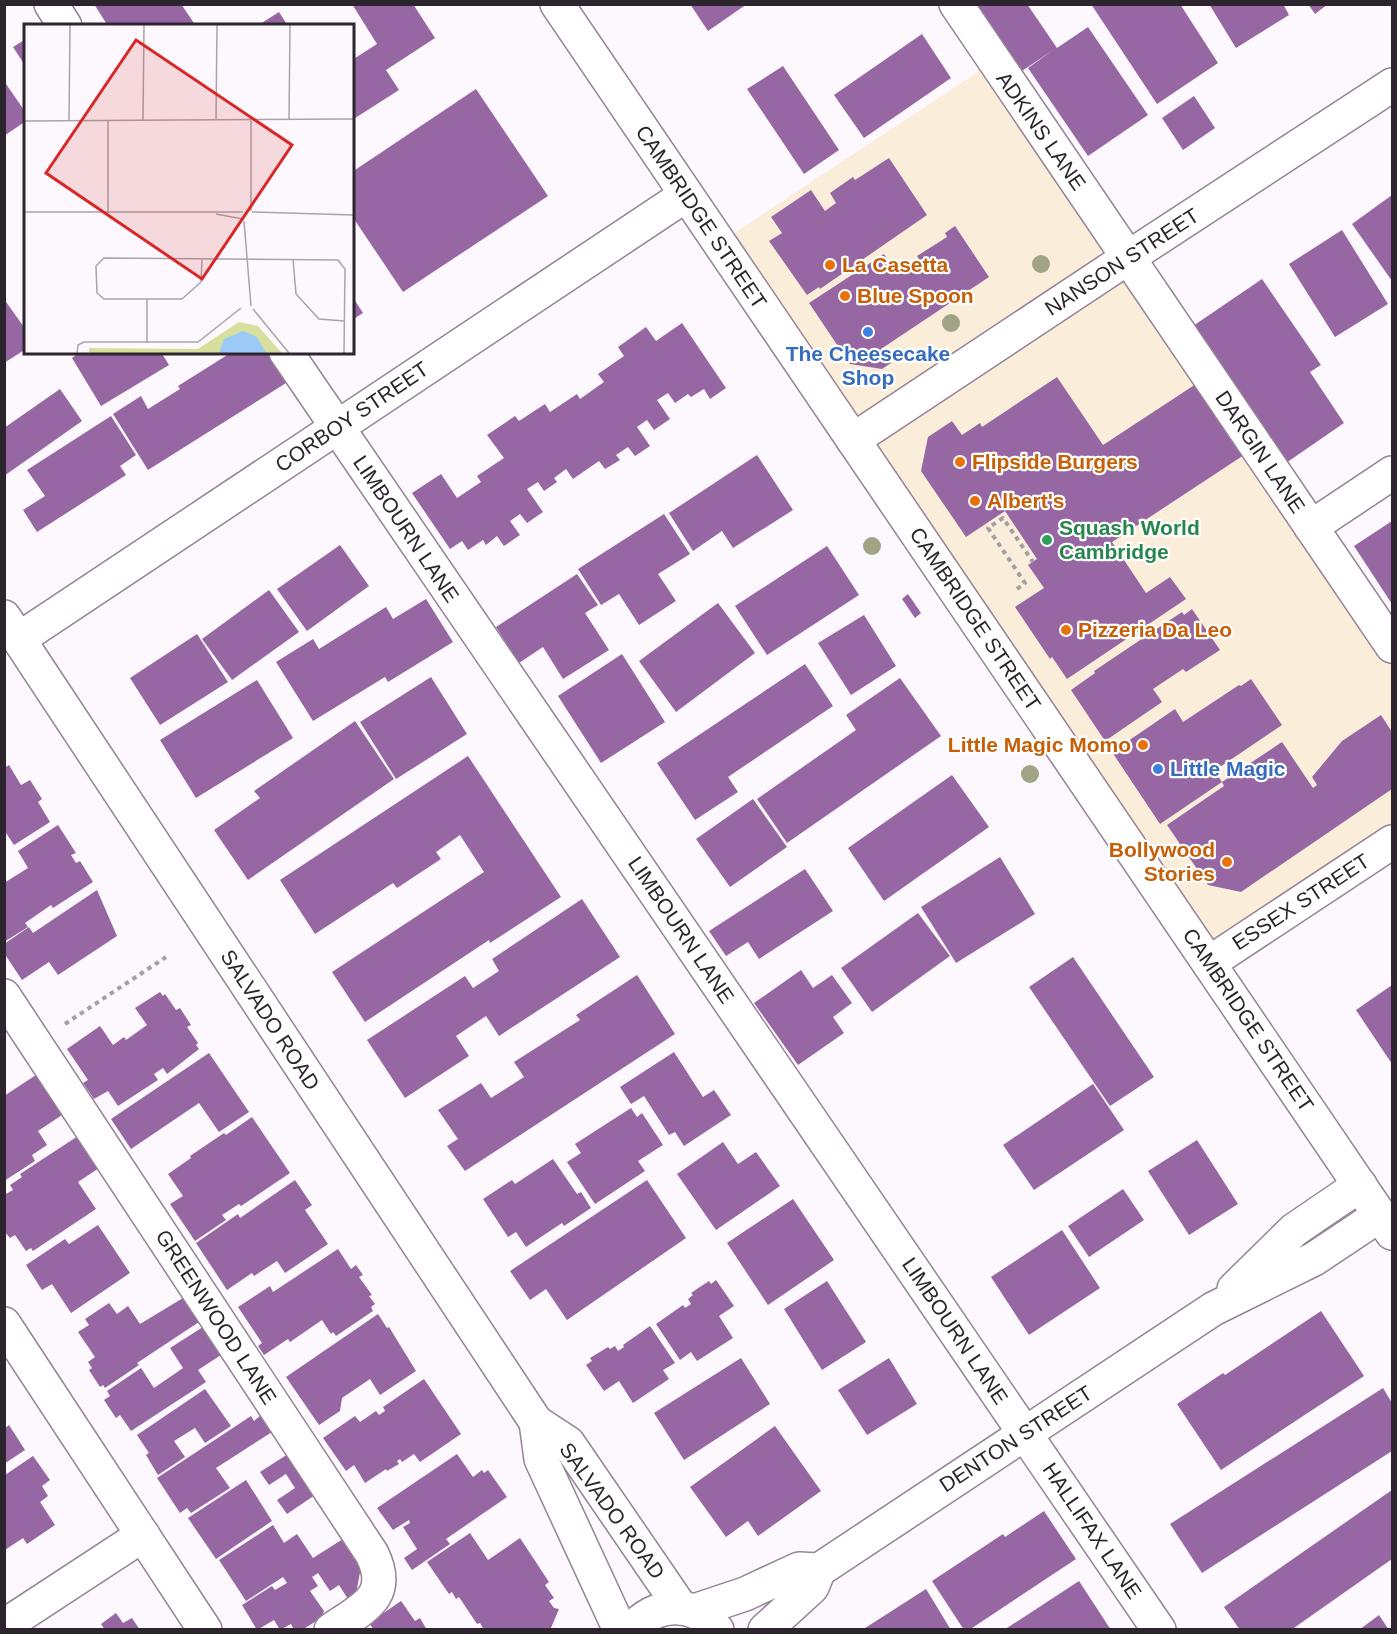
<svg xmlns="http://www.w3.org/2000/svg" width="1397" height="1634" font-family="Helvetica,sans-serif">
<rect width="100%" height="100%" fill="#fcf8fd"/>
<polygon fill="#faeeda" points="993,62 1392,646 1392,838 1211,951 724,240"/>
<g fill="#9667a2">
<polygon points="94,4 181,4 196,26 108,26"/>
<polygon points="352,4 413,4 435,38 386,70 399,90 352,120 352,60 377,44"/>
<polygon points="690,4 747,4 708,31"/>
<polygon points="977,4 1027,4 1057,48 1088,27 1148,115 1088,156 1028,68 1053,50 1022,71"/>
<polygon points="1091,4 1180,4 1218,63 1157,104"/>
<polygon points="1209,4 1283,4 1289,15 1236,48"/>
<polygon points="1308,4 1328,4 1315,14"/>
<polygon points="279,12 288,26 257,26"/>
<polygon points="922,34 951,78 864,138 834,95"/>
<polygon points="26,39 26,67 13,47"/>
<polygon points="783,66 839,150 804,174 747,89"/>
<polygon points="4,81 26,113 26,121 4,136"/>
<polygon points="476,89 548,196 403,292 352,216 352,172"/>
<polygon points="1194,96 1215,128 1183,150 1162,118"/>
<polygon points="889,158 927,215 820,289 819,287 807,295 769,241 782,233 771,217 811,190 825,211 836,203 830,193 853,177 855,180"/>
<polygon points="1392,195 1392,281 1352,224"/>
<polygon points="955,226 989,277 881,349 891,363 882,369 850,364 809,303 884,254 897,274 919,259 917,256 947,237 945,233"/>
<polygon points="1342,230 1388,304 1335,337 1289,264"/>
<polygon points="1262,279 1321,365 1310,372 1344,423 1286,463 1193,326"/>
<polygon points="352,296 363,313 352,320"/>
<polygon points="4,299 26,330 26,349 4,363"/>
<polygon points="682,323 726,388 710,399 704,389 691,397 688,394 675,403 668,393 657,400 670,419 654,430 647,420 637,427 650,446 635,456 628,447 616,455 620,460 605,469 599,461 573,479 566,469 554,478 557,482 544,491 538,482 527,489 543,512 527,523 520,514 510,521 520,535 504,546 497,536 486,545 483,540 468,550 462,541 450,549 412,493 441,474 457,498 481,482 477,476 504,458 487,435 515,416 519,421 545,404 550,412 577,394 580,399 604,382 598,374 624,356 618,347 646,327 656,341"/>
<polygon points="80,352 161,352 169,365 101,406 72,358"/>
<polygon points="232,352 267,352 286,383 148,470 113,414 141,396 148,409 180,389 178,386"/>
<polygon points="1057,377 1103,445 1199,382 1247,453 1112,542 1146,593 1170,577 1186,599 1067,679 1052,657 1050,659 1015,607 1044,588 1028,565 1037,559 1005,511 966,537 921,471 928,437 952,421 962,435 980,423 982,427"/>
<polygon points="60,389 82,421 4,476 4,428"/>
<polygon points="111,416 136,455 120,466 126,475 37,532 23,510 45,496 27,470"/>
<polygon points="757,455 793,510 733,548 722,531 693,551 669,513"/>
<polygon points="664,514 690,554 658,574 676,601 639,625 619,594 601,605 578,569"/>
<polygon points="1392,521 1392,604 1354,546"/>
<polygon points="340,545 369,586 307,631 277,589"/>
<polygon points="827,546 859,595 767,655 735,606"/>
<polygon points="577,574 598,605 585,613 609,650 563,679 543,647 519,663 496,627"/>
<polygon points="269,590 299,632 232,680 202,639"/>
<polygon points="908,594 921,613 915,618 902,599"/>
<polygon points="426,599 453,642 388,682 385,677 313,721 276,662 313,639 319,649 386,607 393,619"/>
<polygon points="718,603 755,653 676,712 639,661"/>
<polygon points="1192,609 1220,650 1186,672 1183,669 1153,689 1162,702 1105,741 1071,690 1095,673 1094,671 1182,612 1184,615"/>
<polygon points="864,615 896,666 851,695 818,643"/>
<polygon points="197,634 228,682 160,725 130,678"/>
<polygon points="622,654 665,722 601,763 558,696"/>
<polygon points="805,664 833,706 728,777 738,792 695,820 657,763"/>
<polygon points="431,677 467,734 396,779 360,722"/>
<polygon points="900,678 941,736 787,843 757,799 856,730 846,715"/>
<polygon points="1251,679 1282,725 1214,771 1222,782 1160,824 1112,752 1175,709 1183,722 1239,685 1241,686"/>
<polygon points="257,680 293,738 196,798 160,740"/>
<polygon points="1381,715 1392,732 1392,789 1241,892 1208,885 1167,825 1224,786 1222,782 1282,742 1313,788 1317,785 1312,777 1342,741"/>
<polygon points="355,721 394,779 248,880 214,830 260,798 254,791"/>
<polygon points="468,756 561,897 490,943 489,940 365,1022 332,972 484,872 460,835 436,852 441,859 397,888 393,883 315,934 280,880"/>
<polygon points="9,765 21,785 30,780 42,799 38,802 50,822 14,845 4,830 4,768"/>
<polygon points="952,775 989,827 884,901 848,848"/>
<polygon points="753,799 787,847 730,887 696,839"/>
<polygon points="58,825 76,853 71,855 76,863 80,861 93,882 53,908 51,905 25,923 28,927 4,942 4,883 28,868 18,851"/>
<polygon points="1000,857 1035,914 956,963 921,907"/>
<polygon points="805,869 833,911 759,959 748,942 726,956 709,931"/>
<polygon points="97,890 117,936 58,975 49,962 22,980 4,953 4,944 29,927 33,933"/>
<polygon points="582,899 620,957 499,1036 486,1016 456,1036 469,1056 405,1098 367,1040 465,976 473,988 499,971 492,959"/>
<polygon points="918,913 950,956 872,1012 841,968"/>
<polygon points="1073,957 1154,1077 1110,1106 1029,987"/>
<polygon points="801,970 813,988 832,975 852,1003 833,1017 844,1033 798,1065 754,1003"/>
<polygon points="637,975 675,1034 465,1171 447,1146 458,1139 438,1110 481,1083 491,1098 524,1077 514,1062 580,1020 576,1015"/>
<polygon points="1392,985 1392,1064 1356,1010"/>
<polygon points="160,992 163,996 165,994 176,1010 180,1008 191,1025 187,1027 198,1043 196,1045 199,1049 167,1074 163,1068 154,1074 158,1080 118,1106 108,1091 94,1099 83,1083 88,1080 67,1049 100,1026 113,1045 124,1037 126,1040 147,1025 135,1008"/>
<polygon points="674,1052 703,1097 714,1090 731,1115 684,1146 675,1132 669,1135 644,1096 631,1104 620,1087"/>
<polygon points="209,1053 249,1112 219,1132 199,1103 131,1149 111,1119"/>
<polygon points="36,1075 62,1115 38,1131 47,1145 32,1155 35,1161 4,1181 4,1096"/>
<polygon points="1093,1084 1124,1130 1034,1190 1003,1145"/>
<polygon points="631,1108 637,1117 642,1113 663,1145 638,1161 645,1171 595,1204 567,1162 581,1153 575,1144"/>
<polygon points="252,1117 290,1173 241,1206 239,1204 222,1215 226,1220 195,1241 170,1204 183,1196 168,1174 191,1158 190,1156 224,1133 226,1135"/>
<polygon points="78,1136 99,1168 78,1182 96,1209 33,1251 31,1248 26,1251 15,1235 10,1238 4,1231 6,1222 4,1195 13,1190 10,1185 22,1177 20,1174"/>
<polygon points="1197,1140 1238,1204 1189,1235 1148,1171"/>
<polygon points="723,1142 738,1164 756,1152 780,1186 716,1230 677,1174"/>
<polygon points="553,1159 577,1194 581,1192 591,1208 564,1226 562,1223 526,1247 516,1232 508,1237 483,1199 512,1180 515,1184"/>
<polygon points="295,1180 312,1205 305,1210 328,1244 285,1273 277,1261 254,1276 252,1273 227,1290 196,1243 238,1214 240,1218"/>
<polygon points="647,1180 686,1238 567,1320 546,1289 530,1300 510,1271"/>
<polygon points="1123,1189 1144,1220 1089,1257 1068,1226"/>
<polygon points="793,1199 834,1260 768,1305 727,1243"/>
<polygon points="98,1225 130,1273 71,1313 52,1284 42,1290 26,1265 65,1239 69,1244"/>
<polygon points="1062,1230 1100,1288 1029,1335 991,1277"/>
<polygon points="338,1249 351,1269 356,1265 363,1275 359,1277 372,1295 369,1296 375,1304 371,1307 373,1311 336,1336 333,1332 331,1334 322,1320 290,1342 288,1339 264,1355 258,1346 262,1343 238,1307 270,1286 273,1292"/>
<polygon points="716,1280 734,1306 719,1316 733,1338 697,1361 691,1352 680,1360 656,1324 683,1305 685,1308 691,1304 688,1299 693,1295 691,1293 709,1281 711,1284"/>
<polygon points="827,1281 866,1342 822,1370 784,1309"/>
<polygon points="183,1298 199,1322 137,1363 139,1365 105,1388 103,1385 100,1387 89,1370 92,1368 88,1362 95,1357 78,1332 89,1325 85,1319 109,1303 117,1314 128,1306 140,1324"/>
<polygon points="1321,1311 1364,1376 1221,1470 1177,1404 1223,1373 1225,1375"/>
<polygon points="378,1314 387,1328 389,1327 416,1371 380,1395 370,1379 342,1398 340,1411 319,1425 286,1377"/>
<polygon points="650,1326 675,1363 663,1370 669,1379 633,1403 619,1381 604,1391 586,1365 592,1361 590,1358 608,1347 610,1349 615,1346 618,1351 624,1347 623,1345"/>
<polygon points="203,1327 221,1355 198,1370 206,1382 131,1431 120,1415 116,1418 104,1400 110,1396 107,1391 141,1368 154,1388 183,1368 170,1348"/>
<polygon points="741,1358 770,1404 684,1460 654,1413"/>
<polygon points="889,1358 917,1404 867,1435 838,1390"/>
<polygon points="424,1379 461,1434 420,1462 414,1454 402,1462 400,1459 397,1461 399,1464 387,1471 386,1469 365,1483 354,1465 346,1471 323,1438 355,1416 360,1422 376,1411 379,1415 385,1411 383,1407"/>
<polygon points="1383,1388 1392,1403 1392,1451 1202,1573 1170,1524"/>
<polygon points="205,1389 231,1426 205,1443 195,1428 174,1441 185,1457 158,1475 146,1455 149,1453 137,1435"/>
<polygon points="261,1415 272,1432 216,1468 230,1488 191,1513 187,1508 180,1513 157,1478 251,1416 254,1421"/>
<polygon points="9,1425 25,1450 4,1464 4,1429"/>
<polygon points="775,1426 821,1491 758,1536 748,1521 726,1537 690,1487"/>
<polygon points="288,1454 315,1495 287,1514 277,1500 295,1488 286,1474 269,1485 260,1472"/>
<polygon points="457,1454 473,1477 482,1470 484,1473 488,1470 507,1497 446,1539 450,1544 412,1570 404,1558 417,1549 403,1527 410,1523 409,1520 393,1530 377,1508"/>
<polygon points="33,1456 50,1480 42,1486 48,1496 40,1502 55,1525 27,1544 23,1538 5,1550 5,1475"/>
<polygon points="246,1480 272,1521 216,1559 188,1518"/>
<polygon points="1392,1490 1392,1559 1291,1630 1240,1630 1224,1607"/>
<polygon points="1044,1511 1076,1559 969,1630 964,1630 932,1581 1003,1534 1005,1537"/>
<polygon points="273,1525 284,1543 297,1534 313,1558 343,1539 361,1567 356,1594 348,1599 339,1585 330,1591 318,1573 312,1577 318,1586 310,1591 324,1611 321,1618 302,1630 294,1630 291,1624 280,1630 274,1620 257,1630 242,1605 272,1586 275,1590 287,1583 283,1577 246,1601 219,1560"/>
<polygon points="470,1533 488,1560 520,1538 549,1582 545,1585 554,1598 549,1601 554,1608 559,1609 551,1628 548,1630 484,1630 480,1623 477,1624 459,1597 456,1599 452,1592 449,1594 427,1562"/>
<polygon points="1079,1581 1111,1630 1004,1630"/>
<polygon points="926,1589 951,1630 862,1630"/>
<polygon points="401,1601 415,1621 420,1618 427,1630 374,1630 369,1623"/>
<polygon points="116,1613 123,1623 132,1618 140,1630 105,1630 101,1624"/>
<polygon points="1379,1615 1389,1630 1359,1630"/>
</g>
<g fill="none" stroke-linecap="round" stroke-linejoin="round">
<defs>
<g id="minor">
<polyline points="51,4 65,26"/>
<polyline points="956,4 1392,646"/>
<polyline points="286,352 1159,1630"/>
<polyline points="853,440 1129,257 1392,85"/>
<polyline points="1311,527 1392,473"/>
<polyline points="4,617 536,1422 568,1443 681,1608"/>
<polyline points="19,639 686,195"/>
<polyline points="1209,963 1392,842"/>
<path d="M4,996L372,1554C393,1597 363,1608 331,1630"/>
<polyline points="1234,1289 1294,1230 1360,1185"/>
<polyline points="4,1324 205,1630"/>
<polyline points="536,1422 541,1459 620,1630"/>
<polyline points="694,1611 745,1594 799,1569 819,1570"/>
<polyline points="4,1626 143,1535"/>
<polyline points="765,1630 812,1587 819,1570 1213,1309 1314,1259 1380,1215"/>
</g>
<g id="major">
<polyline points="557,4 1392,1233"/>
<path d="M632,1630C654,1602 695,1599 717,1630"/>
</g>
</defs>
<use href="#minor" stroke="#958297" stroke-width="36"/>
<use href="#major" stroke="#958297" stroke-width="36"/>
<g stroke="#a49fa6" stroke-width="4" stroke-dasharray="4.5 4.5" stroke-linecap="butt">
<polyline points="1017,589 1025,583 988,528 1003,518 1033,562"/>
<polyline points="65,1024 166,957"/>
</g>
<use href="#minor" stroke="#fff" stroke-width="33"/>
<use href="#major" stroke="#fff" stroke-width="33"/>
</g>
<g fill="#a1a385">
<circle cx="1041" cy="264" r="9"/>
<circle cx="951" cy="323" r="9"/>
<circle cx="872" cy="546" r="9"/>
<circle cx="1030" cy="774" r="9"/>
</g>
<g fill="#e8710a" stroke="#fff" stroke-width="2">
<circle cx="830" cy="265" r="6"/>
<circle cx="845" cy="296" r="6"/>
<circle cx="960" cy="462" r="6"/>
<circle cx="975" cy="501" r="6"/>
<circle cx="1066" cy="630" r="6"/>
<circle cx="1143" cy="745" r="6"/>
<circle cx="1227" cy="862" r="6"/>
</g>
<g fill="#3f7fe0" stroke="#fff" stroke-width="2">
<circle cx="868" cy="332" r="6"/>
<circle cx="1158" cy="769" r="6"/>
</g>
<circle fill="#2e9e5b" stroke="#fff" stroke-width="2" cx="1047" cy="540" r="6"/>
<g text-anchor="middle" stroke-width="4.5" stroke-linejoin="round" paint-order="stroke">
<g font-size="21" fill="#2c252e" stroke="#fff">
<text transform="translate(1041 131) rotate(55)" y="7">ADKINS LANE</text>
<text transform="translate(701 217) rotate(56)" y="7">CAMBRIDGE STREET</text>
<text transform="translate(1122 262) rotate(-33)" y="7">NANSON STREET</text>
<text transform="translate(352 417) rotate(-34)" y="7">CORBOY STREET</text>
<text transform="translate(1260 452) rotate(56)" y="7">DARGIN LANE</text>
<text transform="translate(406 529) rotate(56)" y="7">LIMBOURN LANE</text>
<text transform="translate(975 619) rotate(56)" y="7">CAMBRIDGE STREET</text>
<text transform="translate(1301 902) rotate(-33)" y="7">ESSEX STREET</text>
<text transform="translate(681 930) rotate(56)" y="7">LIMBOURN LANE</text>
<text transform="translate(270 1020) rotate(57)" y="7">SALVADO ROAD</text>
<text transform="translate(1248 1020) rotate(56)" y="7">CAMBRIDGE STREET</text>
<text transform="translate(216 1317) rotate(57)" y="7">GREENWOOD LANE</text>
<text transform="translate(955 1331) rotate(56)" y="7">LIMBOURN LANE</text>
<text transform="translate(1016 1439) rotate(-33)" y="7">DENTON STREET</text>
<text transform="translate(612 1511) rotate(54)" y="7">SALVADO ROAD</text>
<text transform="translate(1092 1531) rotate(56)" y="7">HALLIFAX LANE</text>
</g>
<g font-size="21" font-weight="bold" fill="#c56008" stroke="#fff" text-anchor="start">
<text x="842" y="272">La Casetta</text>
<text x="857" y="303">Blue Spoon</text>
<text x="972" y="469">Flipside Burgers</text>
<text x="987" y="508">Albert's</text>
<text x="1078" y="637">Pizzeria Da Leo</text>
<text x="1131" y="752" text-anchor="end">Little Magic Momo</text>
<text x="1215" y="857" text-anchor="end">Bollywood<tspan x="1215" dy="24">Stories</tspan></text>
</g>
<g font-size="21" font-weight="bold" fill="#366cbe" stroke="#fff">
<text x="868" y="361">The Cheesecake<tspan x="868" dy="24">Shop</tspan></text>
<text x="1170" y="776" text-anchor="start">Little Magic</text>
</g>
<g font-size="21" font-weight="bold" fill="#27864d" stroke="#fff" text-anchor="start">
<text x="1059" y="535">Squash World<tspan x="1059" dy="24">Cambridge</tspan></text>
</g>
</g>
<g transform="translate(24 24)">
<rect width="330" height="330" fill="#fcf8fd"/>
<path d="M215,298L234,302L258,329H65V324L174,325Z" fill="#d6df9d"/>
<path d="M219,307L233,313L242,329H195L200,315Z" fill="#9bc9f8"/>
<path fill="none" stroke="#a9a4aa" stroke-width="1.5" d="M119,96L120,1M192,96L193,1M227,96V187M265,96L266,1M0,97L330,95M45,97L46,1M0,188H219M228,188L330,191M84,189V96M192,190L219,195M220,197L227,282M178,235L177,258L158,275H80L73,269L72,242L80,234L314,236L321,245L320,329M269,235L272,270L295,295L320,297M229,285L265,329M123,319V275M53,329L54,321L60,318H174L217,284"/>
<path fill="#d62828" fill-opacity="0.15" stroke="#d62828" stroke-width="3" d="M112,16L268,121L178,255L22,149Z"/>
<rect width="330" height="330" fill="none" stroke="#2c252e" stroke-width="3"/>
</g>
<rect width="1397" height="1634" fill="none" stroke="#2c252e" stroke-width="12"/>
</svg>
